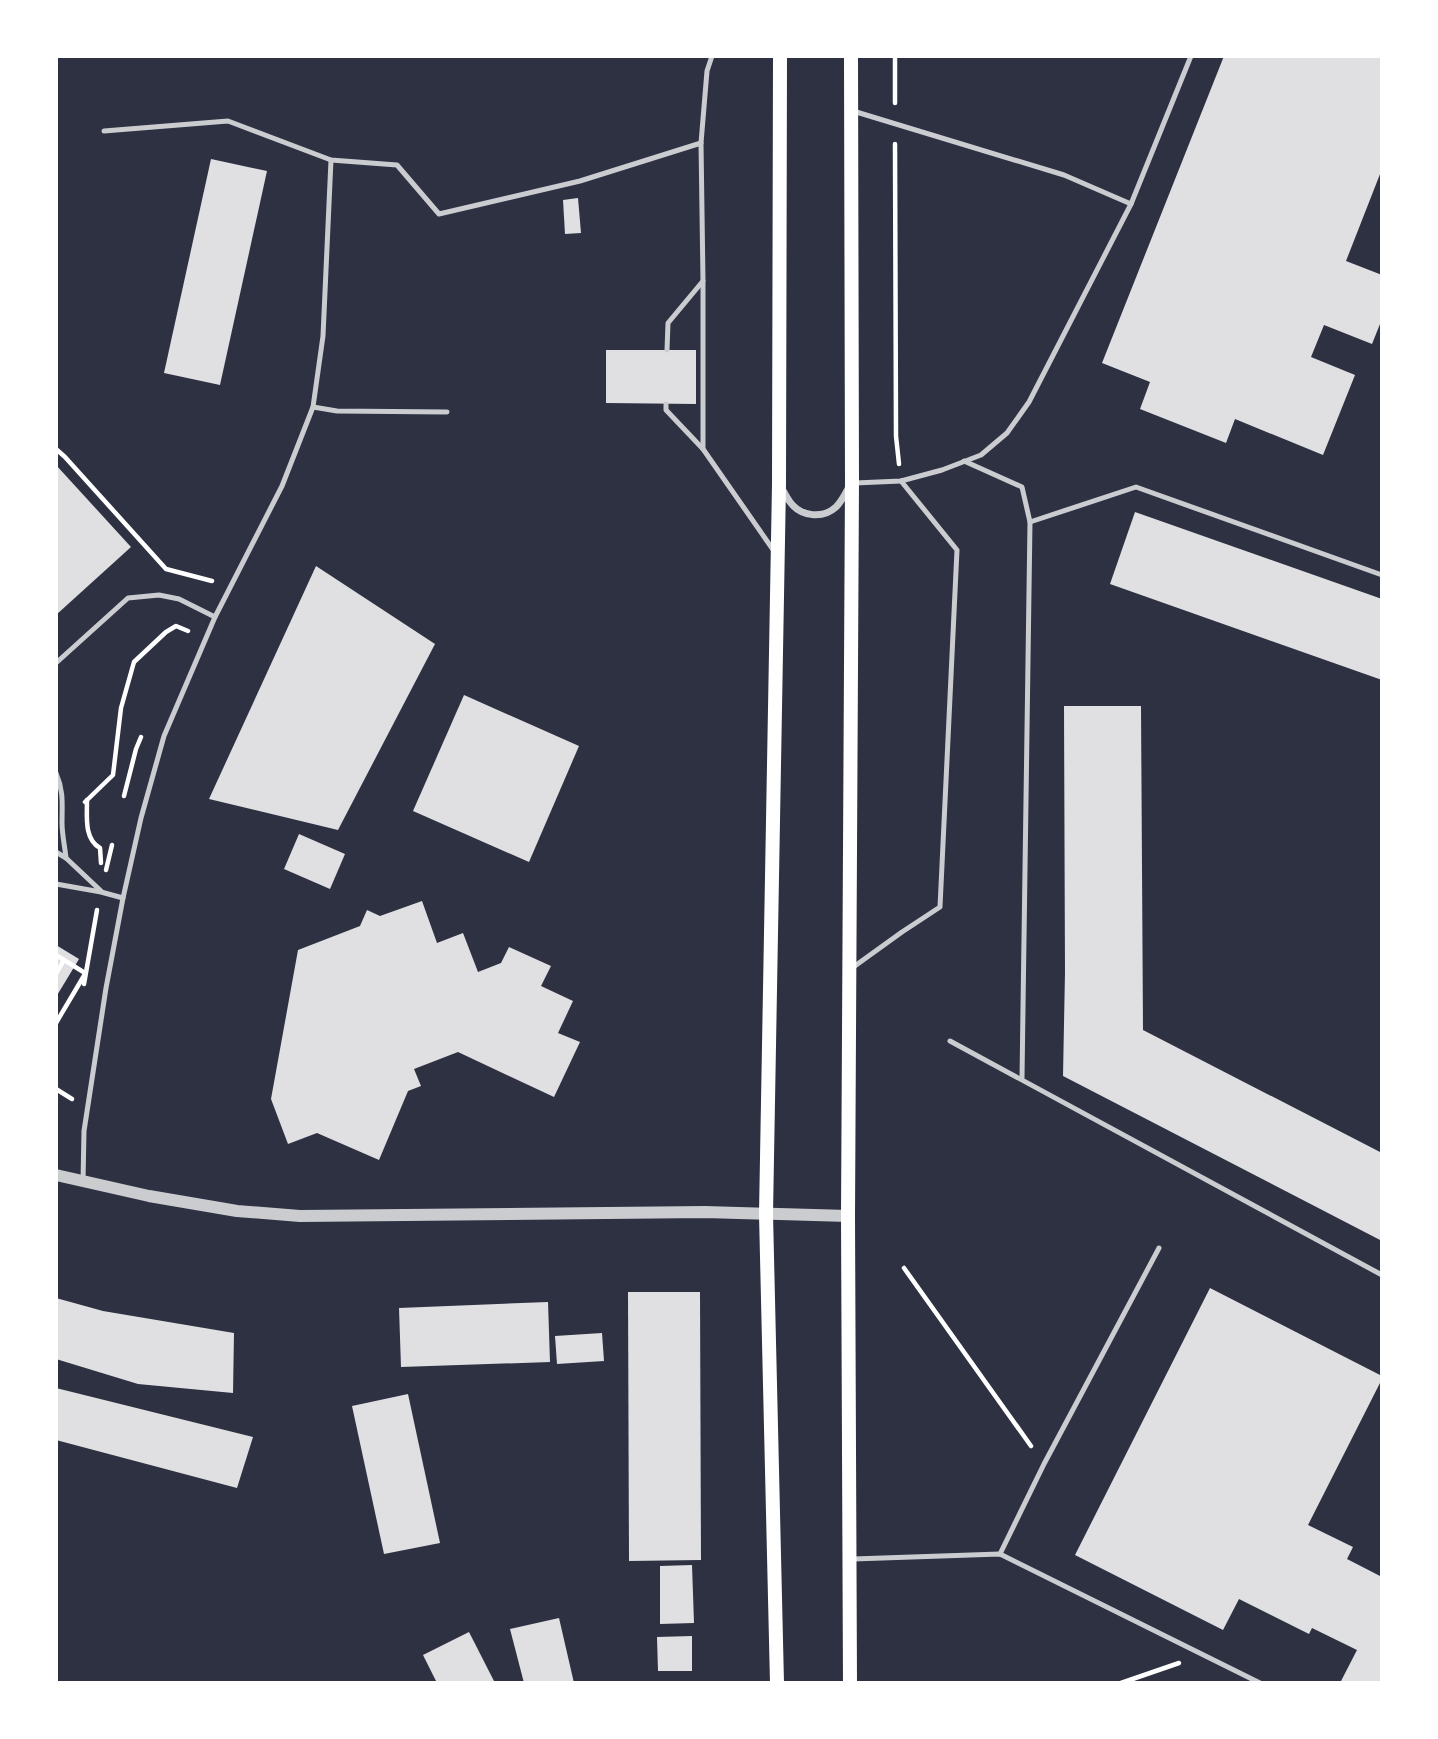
<svg xmlns="http://www.w3.org/2000/svg" width="1438" height="1739" font-family="'Source Serif 4',serif">
<rect width="100%" height="100%" fill="#2d3142"/>
<g fill="#e0e0e3">
<polygon points="1224,56 1382,56 1382,169 1346,261 1382,275 1382,319 1372,344 1324,325 1311,357 1355,375 1323,455 1235,419 1226,443 1140,409 1150,382 1102,363"/>
<polygon points="211,159 267,171 220,385 164,373"/>
<polygon points="578,198 581,233 565,234 563,200"/>
<polygon points="606,350 696,350 696,404 606,403"/>
<polygon points="56,465 131,547 56,615"/>
<polygon points="1135,512 1382,599 1382,680 1110,584"/>
<polygon points="316,566 435,644 338,830 209,799"/>
<polygon points="464,695 579,746 529,862 413,811"/>
<polygon points="1064,706 1141,706 1143,1030 1382,1153 1382,1241 1063,1076 1065,972"/>
<polygon points="299,834 345,854 330,889 284,869"/>
<polygon points="422,901 437,943 463,933 478,972 501,963 509,947 551,966 541,986 573,1001 558,1033 580,1042 554,1097 458,1052 414,1069 421,1086 408,1091 379,1160 317,1133 288,1144 271,1099 298,950 360,926 367,910 380,916"/>
<polygon points="56,945 79,959 56,997"/>
<polygon points="1210,1288 1382,1376 1382,1379 1308,1525 1353,1547 1347,1559 1382,1577 1382,1683 1340,1683 1357,1650 1312,1628 1309,1634 1239,1599 1223,1630 1075,1555"/>
<polygon points="628,1292 700,1292 701,1560 629,1561"/>
<polygon points="56,1298 103,1311 234,1333 233,1393 138,1384 56,1359"/>
<polygon points="548,1302 550,1362 401,1367 399,1308"/>
<polygon points="602,1333 604,1361 557,1364 555,1336"/>
<polygon points="56,1388 253,1437 237,1488 56,1440"/>
<polygon points="408,1394 440,1543 384,1554 352,1406"/>
<polygon points="692,1565 694,1623 660,1624 660,1566"/>
<polygon points="559,1618 574,1683 524,1683 510,1629"/>
<polygon points="469,1632 495,1683 437,1683 423,1655"/>
<polygon points="692,1636 692,1671 658,1671 657,1637"/>
</g>
<g fill="none" stroke-linecap="round" stroke-linejoin="round">
<g stroke="#fff" stroke-width="4.5">
<polyline points="895,56 895,103"/>
<polyline points="895,144 896,436 899,464"/>
<polyline points="56,449 65,457 166,569 212,581"/>
<polyline points="124,796 136,749 141,737"/>
<path d="M87,800C87,817 84,839 100,848L101,863"/>
<polyline points="85,802 113,775 121,708 134,662 166,632 176,626 188,631"/>
<polyline points="106,870 112,845"/>
<polyline points="56,955 85,973"/>
<polyline points="56,974 64,960"/>
<polyline points="84,984 97,910"/>
<polyline points="56,1023 85,974"/>
<polyline points="56,1089 72,1099"/>
<polyline points="904,1268 1031,1446"/>
<polyline points="1121,1683 1179,1663"/>
</g>
<g stroke="#caccd0" stroke-width="5">
<polyline points="712,56 707,71 701,143 703,281 703,449 774,551"/>
<polyline points="853,111 1064,175 1131,204"/>
<polyline points="104,131 228,121 331,160 397,165 439,214 580,181 701,143"/>
<polyline points="667,350 668,323 703,281"/>
<polyline points="666,404 666,410 703,449"/>
<polyline points="313,407 337,411 447,412"/>
<polyline points="964,461 1022,487 1030,522 1136,487 1382,575"/>
<polyline points="855,483 901,481 942,470 981,455 1007,433 1029,402 1131,204 1191,56"/>
<polyline points="56,663 128,598 159,595 179,599 215,617"/>
<path d="M56,773C64,792 62,804 62,823C62,835 65,847 66,858"/>
<polyline points="56,852 66,858 101,891"/>
<polyline points="56,884 101,892 123,898"/>
<polyline points="852,968 902,932 940,907 957,550 901,481"/>
<polyline points="950,1041 1382,1275"/>
<polyline points="1022,1078 1030,522"/>
<polyline points="83,1182 84,1131 106,988 123,898 141,818 164,736 215,617 282,486 313,407 323,336 331,160"/>
<polyline points="1000,1554 1044,1464 1159,1248"/>
<polyline points="853,1559 1000,1554 1260,1683"/>
</g>
<path stroke="#caccd0" stroke-width="7" d="M781,487C784,492 787,498 790,502C801,517 823,519 836,507C842,501 845,494 849,487"/>
<polyline stroke="#caccd0" stroke-width="12" points="56,1175 149,1196 237,1211 300,1216 705,1212 848,1216"/>
<g stroke="#fff" stroke-width="14">
<polyline points="777,1683 766,1214 779,484 780,56"/>
<polyline points="850,1683 848,1216 852,483 851,56"/>
</g>
</g>
<rect width="1438" height="1739" fill="none" stroke="#ffffff" stroke-width="116"/>
</svg>
